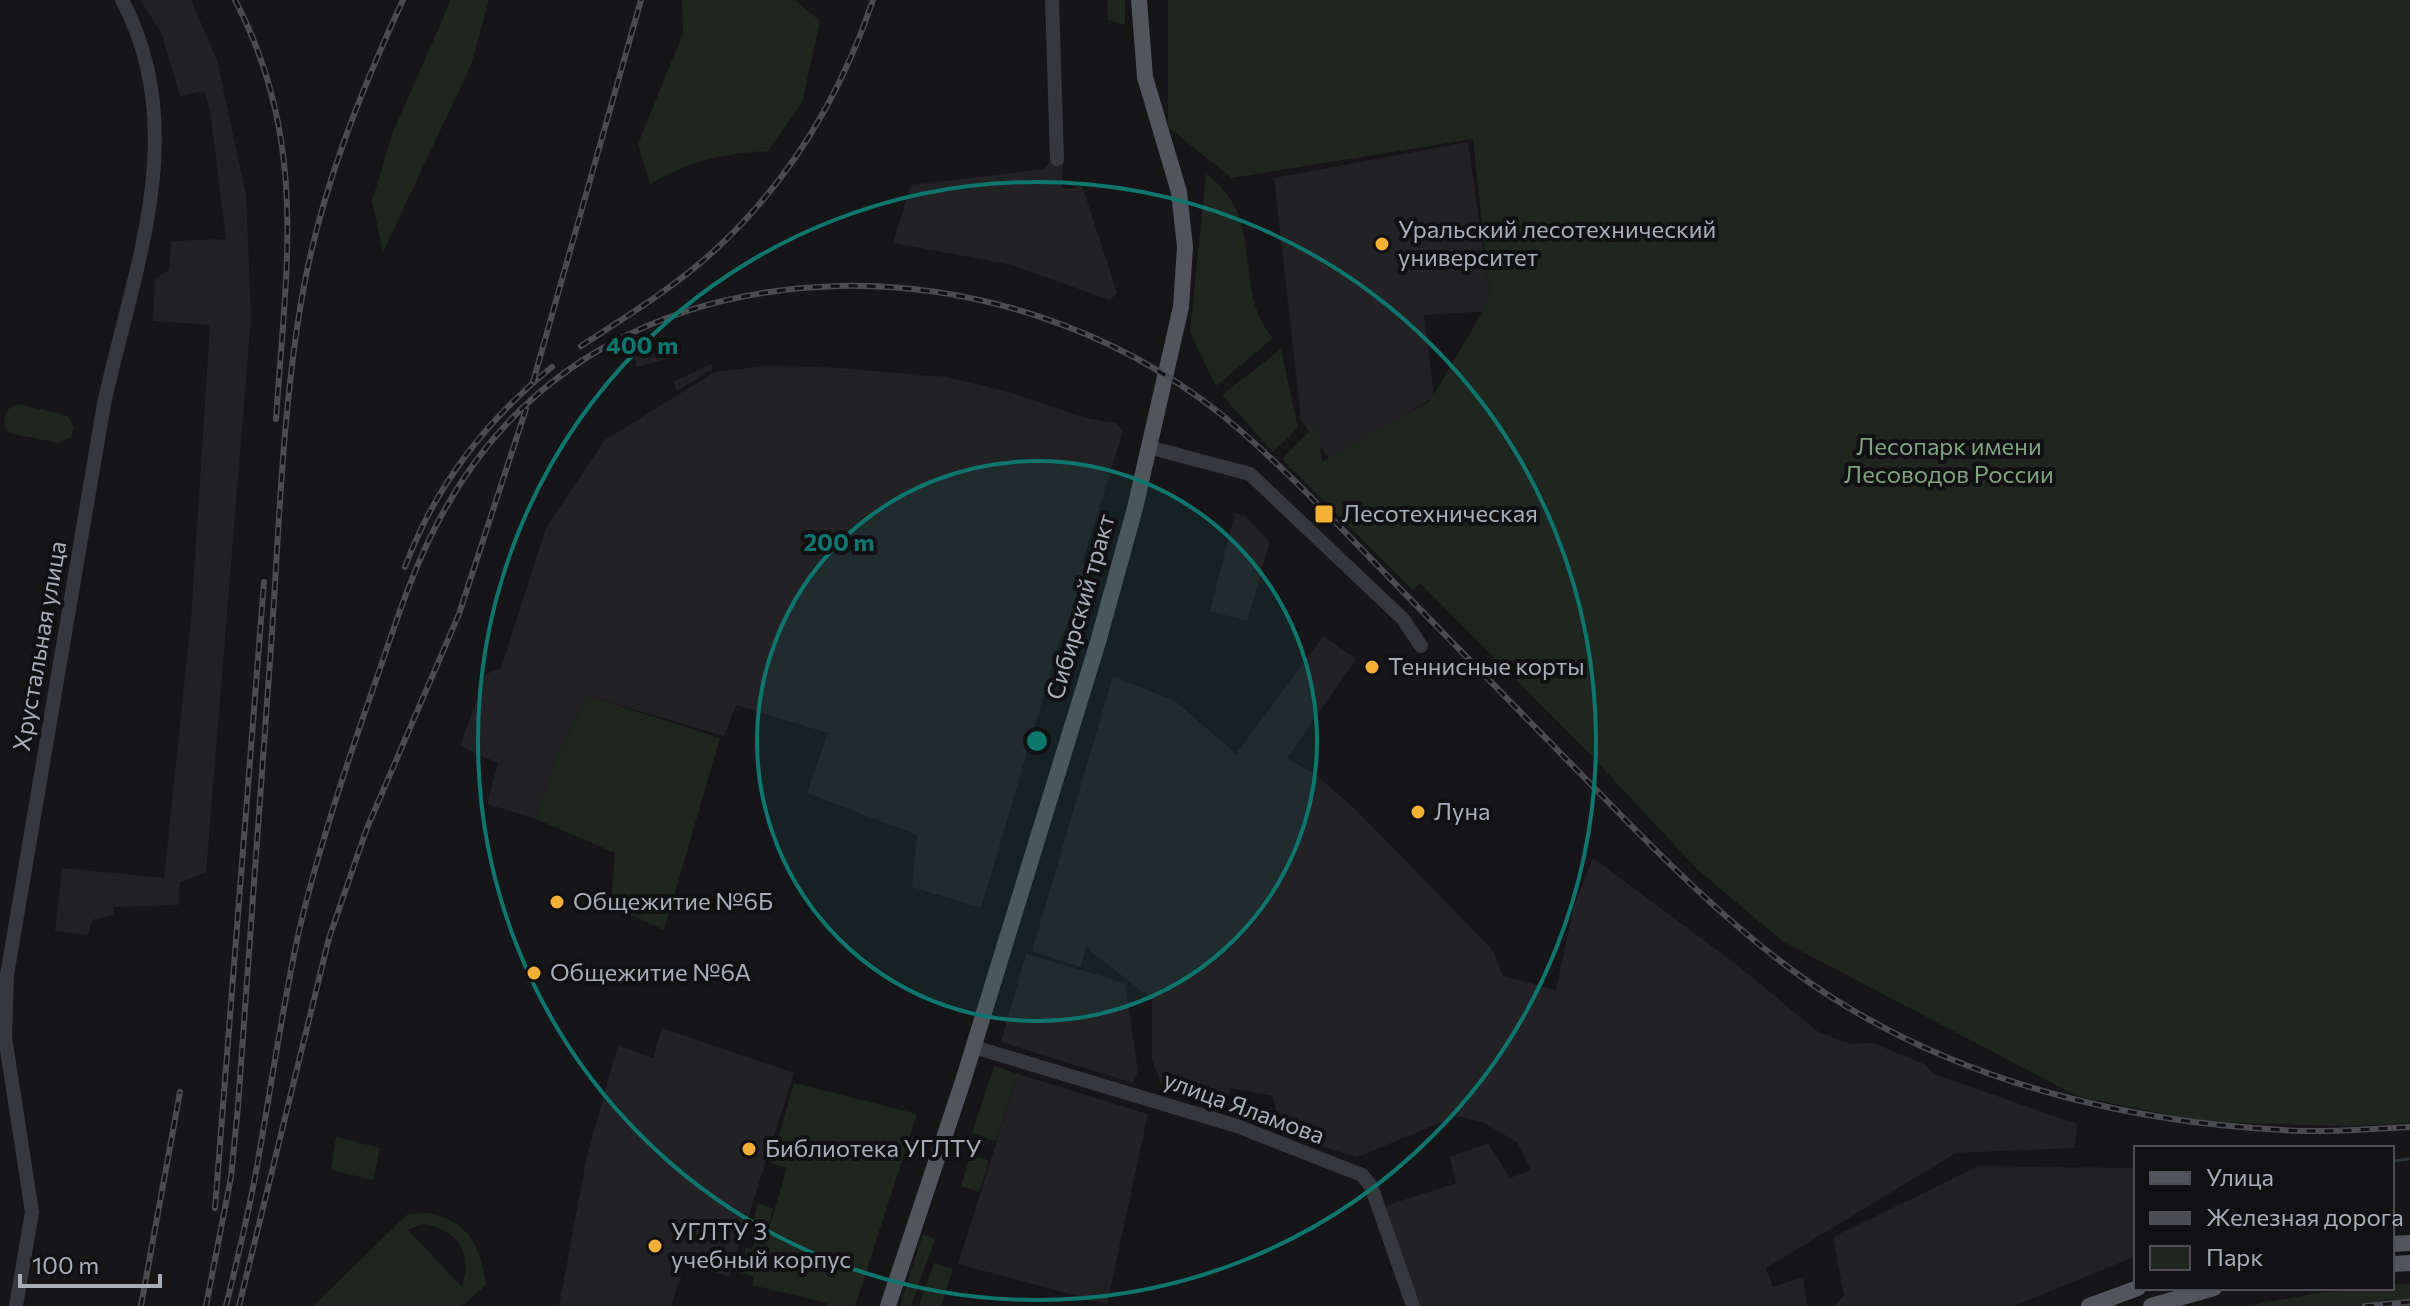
<svg xmlns="http://www.w3.org/2000/svg" width="2410" height="1306" font-family="Commissioner,sans-serif">
<rect width="100%" height="100%" fill="#161618"/>
<g fill="#222225">
<polygon points="140,0 191,0 217,60 246,195 251,317 206,873 180,882 178,905 114,907 113,915 92,920 88,935 55,931 62,868 164,878 191,620 210,325 153,321 155,279 169,270 171,241 226,239 210,110 204,91 180,96 161,32"/>
<polygon points="1468,142 1492,311 1424,315 1434,397 1331,461 1301,420 1274,178"/>
<polygon points="1053,158 1063,159 1062,187 1072,189 1082,185 1117,293 1110,300 1008,264 893,243 911,185 1044,169"/>
<polygon points="674,347 677,356 637,367 634,357"/>
<polygon points="711,364 713,369 677,391 673,382"/>
<polygon points="763,366 824,367 947,377 1009,392 1086,418 1115,423 1123,431 1082,564 1086,566 1072,615 1060,641 981,908 912,887 917,835 807,793 828,733 736,705 724,736 588,696 559,752 536,819 487,804 498,763 460,746 486,674 501,668 546,528 605,440 715,372"/>
<polygon points="1235,513 1245,516 1270,542 1247,621 1210,611"/>
<polygon points="1323,636 1356,659 1287,758 1316,775 1354,808 1492,949 1503,976 1556,990 1573,909 1593,858 1736,964 1817,1031 1850,1044 1873,1043 1924,1064 1934,1074 2077,1124 2075,1148 1956,1153 1766,1268 1773,1287 1803,1277 1807,1306 1420,1306 1385,1206 1456,1183 1450,1157 1488,1143 1510,1178 1531,1170 1517,1142 1482,1122 1457,1116 1357,1157 1281,1134 1273,1096 1230,1088 1225,1112 1182,1097 1161,1083 1152,1060 1152,999 1089,950 1087,943 1081,967 1032,951 1113,676 1175,701 1236,754"/>
<polygon points="1026,954 1125,983 1138,1071 1133,1083 1001,1042"/>
<polygon points="662,1028 794,1073 729,1277 685,1262 671,1306 559,1306 587,1156 618,1045 653,1058"/>
<polygon points="1018,1074 1148,1114 1107,1304 958,1264"/>
<polygon points="1979,1166 2136,1168 2136,1256 2014,1306 1834,1306 1844,1296 1833,1237"/>
</g>
<g fill="#1e261f" fill-rule="evenodd">
<polygon points="451,0 489,0 471,65 383,252 372,201 393,132"/>
<path d="M682,0H795L820,21L802,103L768,151C724,153 689,161 650,184L638,144L683,33Z"/>
<polygon points="1107,0 1125,0 1125,25 1108,20"/>
<polygon points="1168,0 2410,0 2410,1123 2351,1126 2203,1122 2077,1096 1782,941 1696,868 1585,749 1420,583 1413,590 1282,459 1317,424 1322,462 1430,401 1490,299 1473,139 1232,178 1168,127"/>
<path d="M1206,174C1269,219 1230,289 1273,338L1216,386L1190,332Z"/>
<polygon points="1281,349 1298,428 1273,452 1222,395"/>
<path d="M19,404L68,416L74,428L71,437L58,443L9,433C0,421 4,407 19,404Z"/>
<polygon points="588,696 720,738 664,930 611,906 615,853 536,819 559,752"/>
<polygon points="994,1066 1018,1074 996,1141 972,1133"/>
<polygon points="794,1083 917,1114 855,1306 826,1306 827,1303 752,1285 787,1168 771,1163"/>
<polygon points="336,1137 380,1148 373,1180 331,1170"/>
<polygon points="971,1154 989,1161 979,1192 961,1186"/>
<polygon points="758,1203 773,1209 754,1276 741,1273 746,1247 752,1249 759,1230 752,1226"/>
<path d="M430,1213C470,1224 480,1245 486,1285L462,1306H313L408,1214ZM422,1224C458,1229 473,1252 462,1287L408,1230Z"/>
<polygon points="923,1234 935,1239 911,1306 900,1306"/>
<polygon points="934,1263 953,1269 941,1306 919,1306"/>
<polygon points="2410,1283 2410,1306 2245,1306 2324,1292 2392,1288 2392,1285"/>
</g>
<g fill="none" stroke-linecap="round" stroke-linejoin="round">
<polyline stroke="#2c353c" stroke-width="3" points="2392,1161 2410,1159"/>
<g stroke="#37383d" stroke-width="14">
<polyline points="1052,0 1057,159"/>
<polyline points="1148,447 1250,474 1403,619 1421,646"/>
<polyline points="974,1047 1237,1126 1362,1175 1371,1186 1413,1306"/>
<path d="M16,1306L32,1212L5,1037L7,975L104,404C133,270 192,131 122,0"/>
</g>
<g stroke="#53555c" stroke-width="16">
<polyline points="2392,1244 2410,1243"/>
<polyline points="2392,1264 2410,1263"/>
<polyline points="888,1306 963,1081 1098,642 1135,508 1181,307 1185,247 1179,192 1145,77 1139,0"/>
<polyline points="2089,1306 2138,1288"/>
<polyline points="2151,1306 2214,1288"/>
</g>
<defs>
<g id="rail">
<path d="M235,0C309,141 286,268 276,419"/>
<path d="M581,346C627,316 675,287 715,250C789,182 841,95 873,0"/>
<polyline points="533,382 641,0"/>
<path d="M405,567C435,486 485,421 552,367"/>
<polyline points="215,1208 264,582"/>
<polyline points="141,1306 180,1092"/>
<path d="M206,1306L231,1177L238,1106C249,953 260,800 271,647C279,531 282,412 302,297C320,193 359,95 403,0"/>
<path d="M226,1306C237,1260 249,1213 257,1166C271,1088 282,1009 299,931C317,854 342,778 368,703C391,639 410,571 444,511C526,362 671,291 838,286C975,283 1114,329 1222,415C1279,462 1330,517 1382,570C1459,650 1537,729 1615,809C1682,878 1761,955 1844,1005C1975,1085 2131,1122 2283,1130C2325,1133 2368,1129 2410,1127"/>
<polyline points="239,1306 329,938 367,828 459,614 526,409"/>
<polyline points="2365,1306 2410,1302"/>
</g>
</defs>
<use href="#rail" stroke="#4a4c52" stroke-width="6"/>
<use href="#rail" stroke="#111113" stroke-width="3" stroke-dasharray="9" stroke-linecap="butt"/>
</g>
<circle cx="1037" cy="741" r="280" fill="#0f766e" fill-opacity=".12"/>
<g fill="none" stroke="#0f766e" stroke-width="4">
<circle cx="1037" cy="741" r="280"/>
<circle cx="1037" cy="741" r="559"/>
</g>
<g fill="#f2b134" stroke="#111113" stroke-width="3">
<circle cx="1382" cy="244" r="8"/>
<rect x="1314" y="504" width="20" height="20" rx="4"/>
<circle cx="1372" cy="667" r="8"/>
<circle cx="1418" cy="812" r="8"/>
<circle cx="557" cy="902" r="8"/>
<circle cx="534" cy="973" r="8"/>
<circle cx="749" cy="1149" r="8"/>
<circle cx="655" cy="1246" r="8"/>
</g>
<g text-anchor="middle" stroke-width="8" stroke-linejoin="round" paint-order="stroke">
<g font-size="24" fill="#a8adb8" stroke="#111113" text-anchor="start">
<text x="1398" y="238">Уральский лесотехнический<tspan x="1398" dy="28">университет</tspan></text>
<text x="1342" y="522">Лесотехническая</text>
<text x="1388" y="675">Теннисные корты</text>
<text x="1434" y="820">Луна</text>
<text x="573" y="910">Общежитие №6Б</text>
<text x="550" y="981">Общежитие №6А</text>
<text x="765" y="1157">Библиотека УГЛТУ</text>
<text x="671" y="1240">УГЛТУ 3<tspan x="671" dy="28">учебный корпус</tspan></text>
</g>
<g font-size="24" fill="#7fa381" stroke="#111113">
<text x="1949" y="455">Лесопарк имени<tspan x="1949" dy="28">Лесоводов России</tspan></text>
</g>
<g font-size="24" fill="#a8adb8" stroke="#111113">
<text transform="translate(1081 607) rotate(-74)" y="8">Сибирский тракт</text>
<text transform="translate(40 646) rotate(-80)" y="8">Хрустальная улица</text>
<text transform="translate(1244 1108) rotate(20)" y="8">улица Яламова</text>
</g>
</g>
<circle cx="1037" cy="741" r="12" fill="#0f766e" stroke="#111113" stroke-width="4"/>
<g font-size="24" text-anchor="middle" font-weight="bold" fill="#0f766e" stroke="#111113" stroke-width="8" stroke-linejoin="round" paint-order="stroke">
<text x="642" y="354">400 m</text>
<text x="839" y="551">200 m</text>
</g>
<rect x="2134" y="1146" width="260" height="144" fill="#111113" stroke="#4d4f55" stroke-width="2"/>
<rect x="2150" y="1172" width="40" height="12" fill="#53555c" stroke="#4d4f55" stroke-width="2"/>
<text x="2206" y="1186" font-size="24" fill="#a8adb8">Улица</text>
<rect x="2150" y="1212" width="40" height="12" fill="#4a4c52" stroke="#4d4f55" stroke-width="2"/>
<text x="2206" y="1226" font-size="24" fill="#a8adb8">Железная дорога</text>
<rect x="2150" y="1246" width="40" height="24" fill="#1e261f" stroke="#4d4f55" stroke-width="2"/>
<text x="2206" y="1266" font-size="24" fill="#a8adb8">Парк</text>
<path d="M20 1274v12h140v-12" fill="none" stroke="#a8adb8" stroke-width="4"/>
<text x="32" y="1274" font-size="24" fill="#a8adb8" stroke="#111113" stroke-width="6" paint-order="stroke">100 m</text>
</svg>
